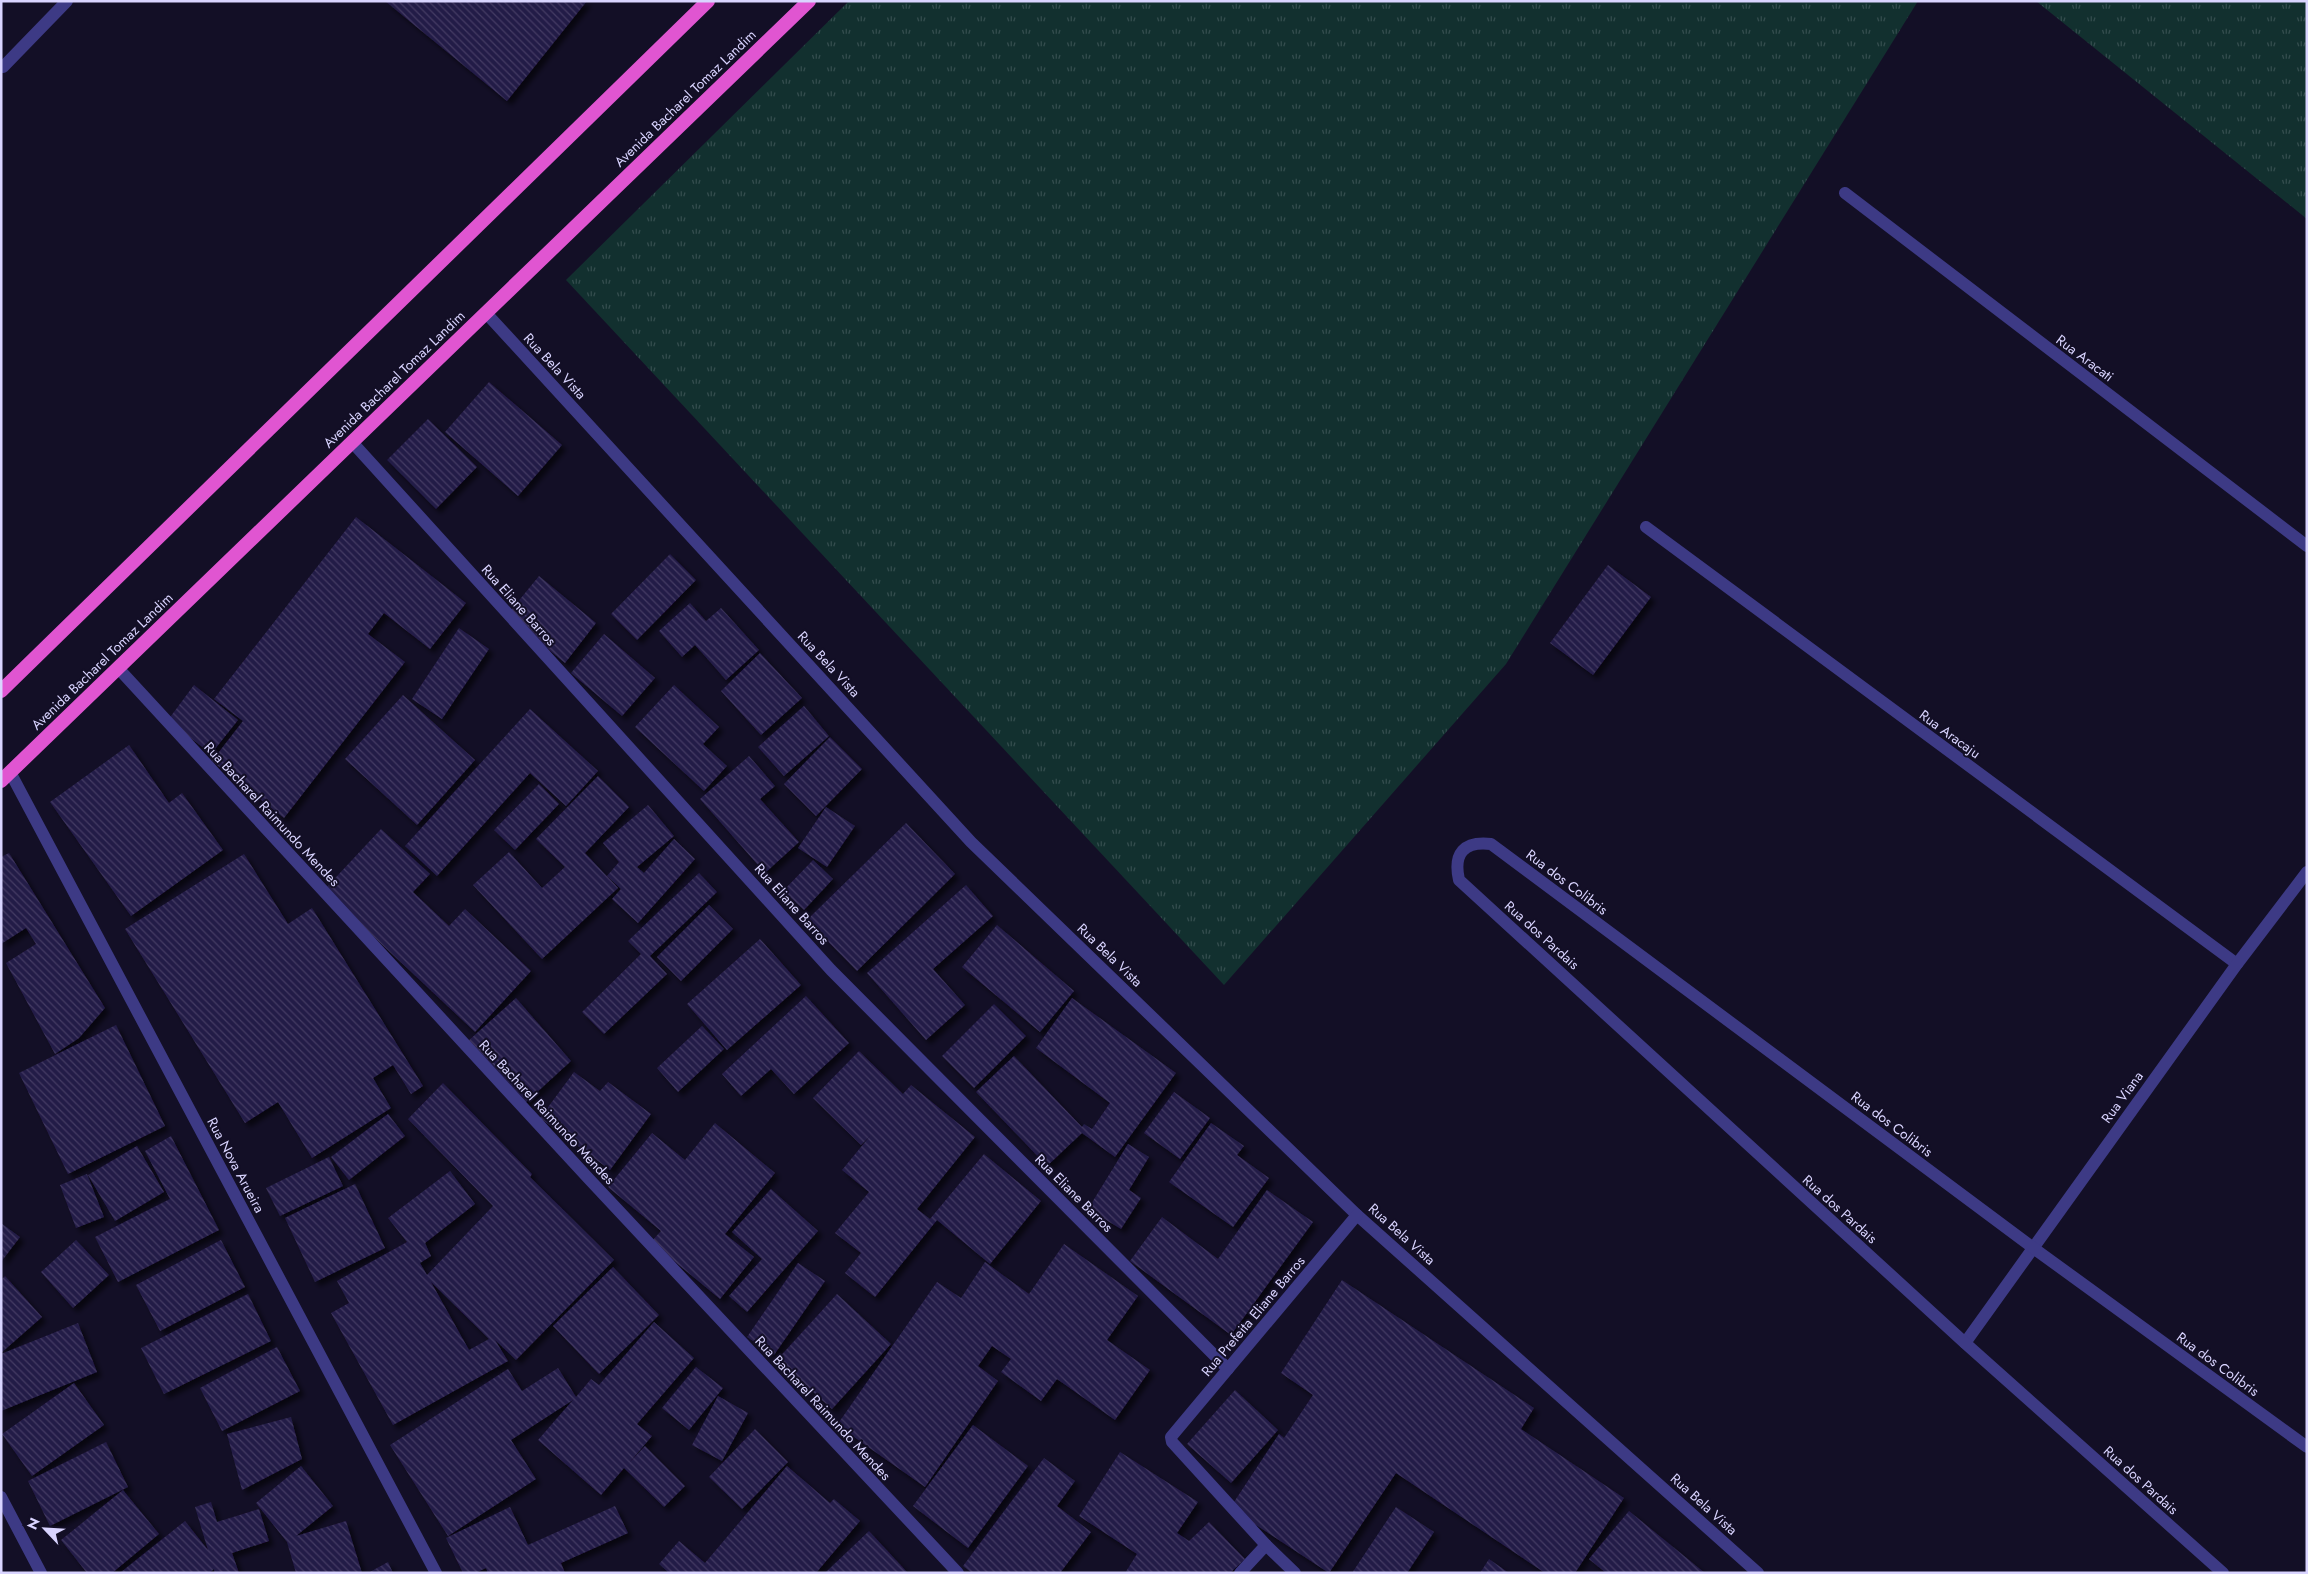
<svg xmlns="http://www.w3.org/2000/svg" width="2308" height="1574" font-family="Jost,sans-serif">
<defs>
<pattern id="grass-tufts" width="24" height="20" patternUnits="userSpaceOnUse" patternTransform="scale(1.25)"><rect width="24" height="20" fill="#12302f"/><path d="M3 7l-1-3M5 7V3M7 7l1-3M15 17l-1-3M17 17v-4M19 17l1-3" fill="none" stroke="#344d4e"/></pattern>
<pattern id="building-back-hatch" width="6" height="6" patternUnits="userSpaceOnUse" patternTransform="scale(1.25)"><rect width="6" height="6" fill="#241b47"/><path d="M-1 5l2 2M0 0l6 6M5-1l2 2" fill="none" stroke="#433b63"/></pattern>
<filter id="shadow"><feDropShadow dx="4.5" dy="4.5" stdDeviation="2.5" flood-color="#0009"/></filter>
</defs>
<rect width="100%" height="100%" fill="#130f26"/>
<g fill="url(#grass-tufts)">
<polygon points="849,1 1918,1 1506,664 1224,985 566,280"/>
<polygon points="2036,1 2307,1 2307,219"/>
</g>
<g fill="url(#building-back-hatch)" fill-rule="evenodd" filter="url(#shadow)">
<polygon points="385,1 587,1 507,101"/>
<polygon points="489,382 562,445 518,496 445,432"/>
<polygon points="428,419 477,467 436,509 387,460"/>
<polygon points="356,517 466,603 430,649 384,613 368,634 405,662 284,818 212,761 243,721 214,699"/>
<polygon points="670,554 696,580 637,640 611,614"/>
<polygon points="1608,565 1651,597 1593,675 1550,643"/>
<polygon points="539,576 596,623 565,663 507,615"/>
<polygon points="690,603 706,621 721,608 759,650 726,680 695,645 682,657 659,631"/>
<polygon points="459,628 489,649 442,719 412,699"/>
<polygon points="604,634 655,678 622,716 571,673"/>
<polygon points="760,653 802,698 761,735 721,691"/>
<polygon points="194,685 238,720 211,754 168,720"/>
<polygon points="674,685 719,727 703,744 727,766 704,791 635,727"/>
<polygon points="403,695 475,760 417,825 345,759"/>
<polygon points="804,706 829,736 784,776 758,747"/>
<polygon points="530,709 598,771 566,806 530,773 437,876 405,846"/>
<polygon points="830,737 862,769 816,816 784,784"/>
<polygon points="129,745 169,803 182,793 223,850 131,916 50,802"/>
<polygon points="749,756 775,786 760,799 799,842 765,873 700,799"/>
<polygon points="598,776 629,807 585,853 618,888 542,959 473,885 509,852 542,888 565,867 536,839"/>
<polygon points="539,784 559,804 515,850 494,830"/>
<polygon points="648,805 674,836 637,867 644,873 674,839 695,859 638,923 612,899 621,889 607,876 619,862 603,843"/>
<polygon points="826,807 855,826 827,867 798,848"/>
<polygon points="906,823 955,874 857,971 807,920"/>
<polygon points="381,829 430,874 413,892 449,926 465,909 531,971 475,1032 324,890"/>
<polygon points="9,853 105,1008 79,1038 55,1054 6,963 36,944 26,928 1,944 1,857"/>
<polygon points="244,854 288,924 312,908 423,1086 411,1094 393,1065 373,1078 391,1108 312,1158 278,1102 245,1123 125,929"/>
<polygon points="813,860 833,879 804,910 783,891"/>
<polygon points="699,873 717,892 650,956 667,974 604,1034 582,1012 641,954 628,941"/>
<polygon points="966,885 993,916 933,969 965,1005 926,1040 867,973"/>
<polygon points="709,905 733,929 681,981 657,957"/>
<polygon points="997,925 1074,991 1040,1032 962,967"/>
<polygon points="760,939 801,985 727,1050 687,1004"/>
<polygon points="806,996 849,1043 794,1094 771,1069 741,1096 722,1074"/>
<polygon points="516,998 571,1061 523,1105 467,1042"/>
<polygon points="1072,998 1176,1073 1115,1157 1082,1133 1047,1166 976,1092 1014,1056 1082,1127 1084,1124 1092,1129 1110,1103 1036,1048"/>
<polygon points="994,1004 1026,1036 974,1088 942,1056"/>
<polygon points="116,1025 165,1126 68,1174 19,1073"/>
<polygon points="702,1026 724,1049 678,1092 657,1068"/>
<polygon points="859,1051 903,1094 911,1085 975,1137 917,1209 930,1219 984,1154 1041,1201 990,1264 937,1220 875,1297 845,1273 861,1253 835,1233 869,1192 842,1170 870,1136 861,1145 813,1098"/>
<polygon points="574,1072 600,1091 608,1082 651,1114 610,1170 540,1118"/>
<path d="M443,1083L532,1174L530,1177L614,1260L516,1360L495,1340L508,1361L393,1425L331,1313L349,1303L337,1281L407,1242L388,1218L450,1171L475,1204L425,1243L431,1256L420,1263L427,1275L493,1206L408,1119ZM431,1282L489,1339L469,1350Z"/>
<polygon points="1174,1092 1210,1118 1180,1159 1144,1133"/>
<polygon points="388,1114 405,1136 349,1180 331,1157"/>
<polygon points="715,1123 775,1173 725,1234 754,1257 720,1299 651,1242 661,1231 608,1187 652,1133 685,1160"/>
<polygon points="1211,1123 1244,1146 1237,1155 1269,1178 1233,1227 1169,1182"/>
<polygon points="171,1136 219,1230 118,1282 95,1237 170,1199 145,1151"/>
<polygon points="1128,1144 1149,1157 1129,1190 1141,1198 1121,1229 1088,1209"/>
<polygon points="137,1146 164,1192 115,1221 88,1175"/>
<polygon points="329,1157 343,1186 280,1216 266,1188"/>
<polygon points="87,1174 104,1217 76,1228 60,1185"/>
<polygon points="355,1184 385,1248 315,1282 285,1218"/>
<polygon points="771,1189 818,1231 747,1312 729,1296 762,1259 732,1232"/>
<polygon points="1267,1190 1313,1222 1231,1335 1130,1261 1162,1217 1218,1259"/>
<polygon points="1,1223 20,1237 1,1262"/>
<polygon points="76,1240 109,1275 73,1308 41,1272"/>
<polygon points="221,1240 245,1287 160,1331 136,1285"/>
<polygon points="1064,1244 1138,1296 1107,1340 1150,1370 1115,1420 1057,1379 1041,1401 1001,1372 1011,1359 992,1346 978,1366 998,1381 925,1487 837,1425 937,1282 961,1298 985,1262 1029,1294"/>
<polygon points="798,1263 825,1281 774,1355 747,1337"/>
<polygon points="613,1267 659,1315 599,1374 553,1326"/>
<polygon points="5,1276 42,1317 1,1353 1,1280"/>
<polygon points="1342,1280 1534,1408 1521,1429 1624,1498 1575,1573 1545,1573 1396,1473 1329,1573 1230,1508 1279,1434 1284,1438 1313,1395 1281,1373"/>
<polygon points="248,1294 271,1341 164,1394 141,1348"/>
<polygon points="837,1294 891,1344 832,1409 777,1360"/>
<polygon points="654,1322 694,1358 637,1424 652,1436 629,1463 645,1446 685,1486 664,1507 624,1468 601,1495 538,1440 573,1400 511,1440 536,1479 448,1536 390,1445 508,1369 522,1391 558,1368 576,1397 591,1379 599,1385"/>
<polygon points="78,1323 97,1372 1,1411 1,1354"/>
<polygon points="277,1347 300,1391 222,1431 200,1388"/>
<polygon points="696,1367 723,1388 689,1430 662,1408"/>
<polygon points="74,1383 104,1425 32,1476 2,1434"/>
<polygon points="1235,1390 1278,1430 1231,1483 1187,1444"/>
<polygon points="718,1396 748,1413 722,1461 692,1445"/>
<polygon points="291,1417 302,1459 242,1490 227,1434"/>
<polygon points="973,1425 1028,1466 968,1548 913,1506"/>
<polygon points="755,1429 788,1462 742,1509 709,1477"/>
<polygon points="106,1442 128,1487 50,1526 28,1481"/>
<polygon points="1120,1452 1198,1502 1177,1533 1189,1541 1209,1522 1245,1559 1230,1573 1125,1573 1137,1554 1079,1516"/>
<polygon points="1044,1458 1075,1481 1057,1506 1091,1532 1060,1573 972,1573 963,1566"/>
<polygon points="301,1466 333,1506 296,1536 346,1521 362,1573 296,1573 287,1542 256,1503"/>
<polygon points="787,1466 830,1503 834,1499 860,1521 816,1573 669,1573 659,1564 679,1541 705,1563"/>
<polygon points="123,1490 159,1534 112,1573 87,1573 61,1540"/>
<polygon points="211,1502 217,1522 259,1509 269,1541 232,1553 239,1573 215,1573 214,1569 209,1573 120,1573 185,1521 208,1550 195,1507"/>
<polygon points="615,1506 628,1533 561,1563 565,1573 488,1573 486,1568 475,1573 463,1573 446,1538 510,1507 528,1545"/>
<polygon points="1396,1507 1434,1532 1407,1573 1352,1573"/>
<polygon points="1629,1511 1705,1573 1606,1573 1589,1559"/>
<polygon points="869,1531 908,1573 825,1573"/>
<polygon points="1489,1559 1509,1573 1480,1573"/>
<polygon points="388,1562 393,1573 368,1573"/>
</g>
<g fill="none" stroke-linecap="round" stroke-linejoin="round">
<g stroke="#3d3a85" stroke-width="12">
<polyline points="3,67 67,1"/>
<polyline points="1845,193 2307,546"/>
<polyline points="486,313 971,842 1357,1215 1758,1573"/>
<polyline points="352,442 831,970 1228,1369"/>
<polyline points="1646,527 2237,964"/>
<polyline points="118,668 589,1179 958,1573"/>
<polyline points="10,772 436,1573"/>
<polyline points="1965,1343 2237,964 2307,872"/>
<polyline points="1,1497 41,1573"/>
<polyline points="1240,1573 1266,1545"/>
<polyline points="1295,1573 1266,1545 1172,1442 1171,1437 1357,1215"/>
<path d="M2223,1573L1965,1343L1459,880C1453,853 1464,841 1491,844L2032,1247L2307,1447"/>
</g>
<g stroke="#e055d1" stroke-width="14">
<polyline points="1,691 708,1"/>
<polyline points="1,781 809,1"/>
</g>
</g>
<g text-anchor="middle" stroke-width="4" stroke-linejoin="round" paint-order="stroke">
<g font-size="14" fill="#d9d4ff" stroke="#130f26">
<text transform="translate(685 98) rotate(-44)" y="5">Avenida Bacharel Tomaz Landim</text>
<text transform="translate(2085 358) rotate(37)" y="5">Rua Aracati</text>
<text transform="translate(555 366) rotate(47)" y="5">Rua Bela Vista</text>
<text transform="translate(394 379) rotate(-44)" y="5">Avenida Bacharel Tomaz Landim</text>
<text transform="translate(519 605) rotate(48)" y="5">Rua Eliane Barros</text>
<text transform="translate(102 661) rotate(-44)" y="5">Avenida Bacharel Tomaz Landim</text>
<text transform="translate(829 664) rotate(47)" y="5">Rua Bela Vista</text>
<text transform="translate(1950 734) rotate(36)" y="5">Rua Aracaju</text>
<text transform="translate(272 814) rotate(47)" y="5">Rua Bacharel Raimundo Mendes</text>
<text transform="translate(1567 882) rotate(37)" y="5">Rua dos Colibris</text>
<text transform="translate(792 904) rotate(48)" y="5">Rua Eliane Barros</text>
<text transform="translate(1542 935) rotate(42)" y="5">Rua dos Pardais</text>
<text transform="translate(1110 955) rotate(44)" y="5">Rua Bela Vista</text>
<text transform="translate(2122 1097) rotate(-54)" y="5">Rua Viana</text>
<text transform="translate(547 1112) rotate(47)" y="5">Rua Bacharel Raimundo Mendes</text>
<text transform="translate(1892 1124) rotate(37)" y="5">Rua dos Colibris</text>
<text transform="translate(236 1165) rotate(62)" y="5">Rua Nova Arueira</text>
<text transform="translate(1074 1193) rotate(45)" y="5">Rua Eliane Barros</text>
<text transform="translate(1840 1209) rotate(42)" y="5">Rua dos Pardais</text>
<text transform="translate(1402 1234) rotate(42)" y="5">Rua Bela Vista</text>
<text transform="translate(1253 1316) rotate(-50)" y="5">Rua Prefeita Eliane Barros</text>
<text transform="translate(2218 1364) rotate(36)" y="5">Rua dos Colibris</text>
<text transform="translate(823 1408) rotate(47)" y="5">Rua Bacharel Raimundo Mendes</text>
<text transform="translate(2141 1480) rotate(42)" y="5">Rua dos Pardais</text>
<text transform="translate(1704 1504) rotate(42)" y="5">Rua Bela Vista</text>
</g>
</g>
<rect width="2308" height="1574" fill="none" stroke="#d9d4ff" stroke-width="5"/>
<g transform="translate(45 1529) rotate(295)" stroke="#130f26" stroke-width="4" paint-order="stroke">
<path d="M0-4L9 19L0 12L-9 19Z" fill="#d9d4ff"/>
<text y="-8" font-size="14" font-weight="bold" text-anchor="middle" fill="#d9d4ff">N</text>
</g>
</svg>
